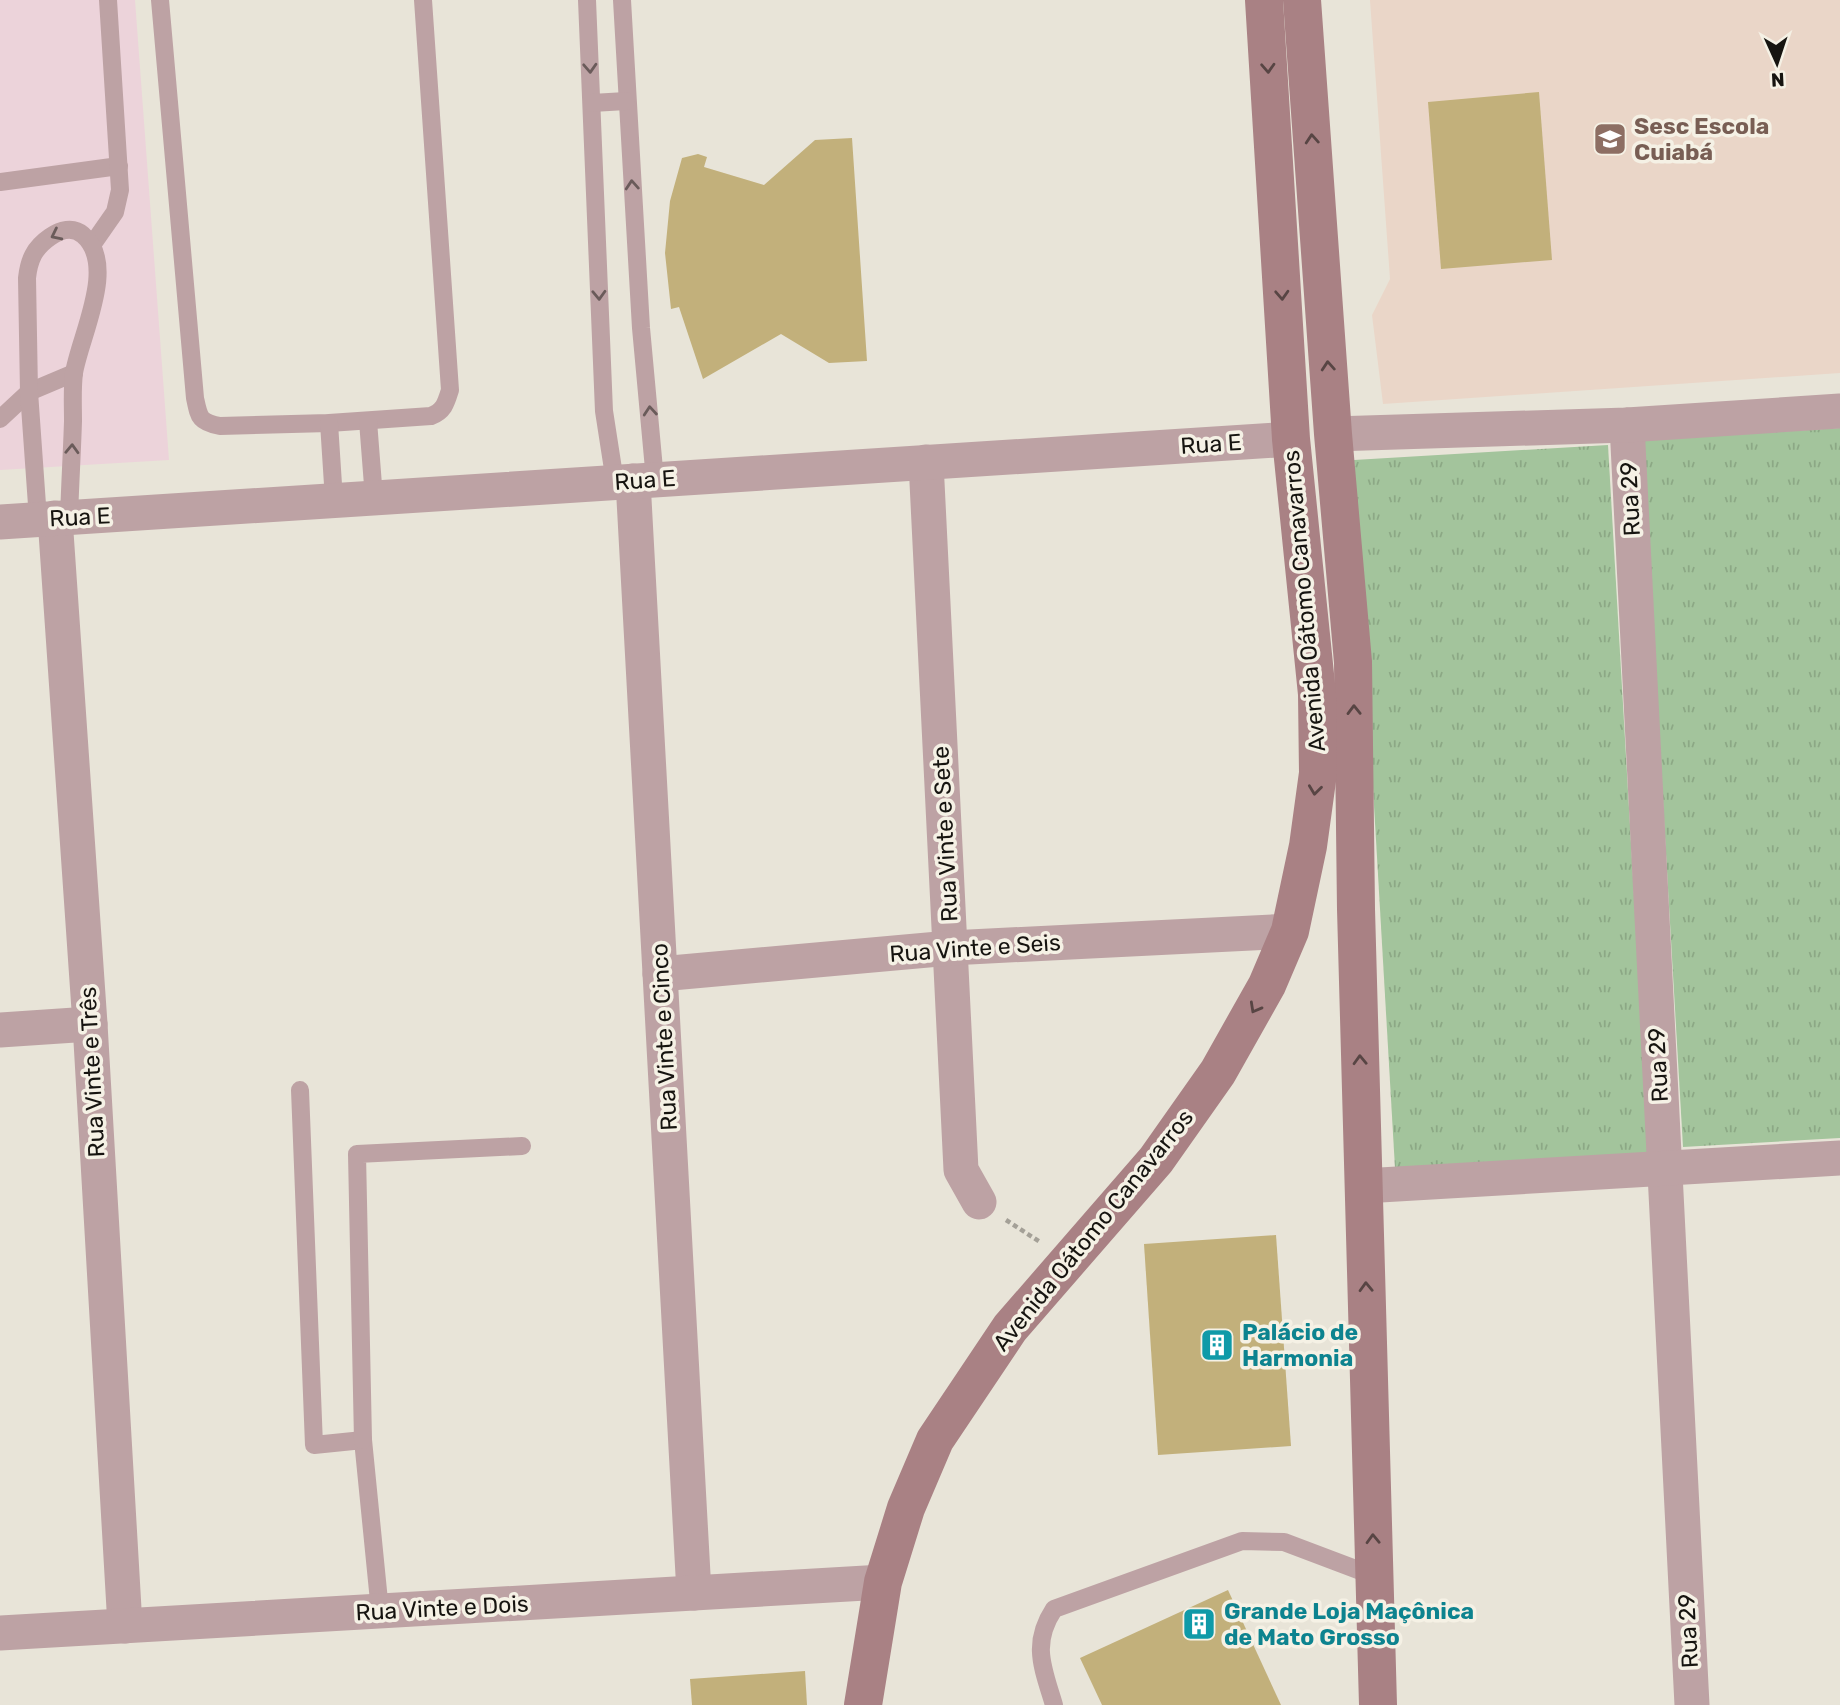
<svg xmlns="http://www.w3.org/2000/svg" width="1840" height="1705" font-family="Rubik,sans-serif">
<defs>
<pattern id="grass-tufts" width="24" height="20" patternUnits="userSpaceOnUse" patternTransform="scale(1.75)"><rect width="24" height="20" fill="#a3c49c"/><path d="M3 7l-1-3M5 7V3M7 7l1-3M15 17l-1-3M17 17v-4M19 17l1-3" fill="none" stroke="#8ca885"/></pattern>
</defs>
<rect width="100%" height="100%" fill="#e8e4d8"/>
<polygon fill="#ecd3da" points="0,0 135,0 169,460 0,470"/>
<polygon fill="#ead6c8" points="1370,0 1840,0 1840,373 1383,404 1372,315 1390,279"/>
<g fill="url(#grass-tufts)">
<polygon points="1840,428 1840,1138 1683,1147 1642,440"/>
<polygon points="1608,445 1649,1154 1395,1168 1354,460"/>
</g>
<g fill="#c2b07b">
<polygon points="1539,92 1552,260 1441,269 1428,102"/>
<polygon points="852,138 867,361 829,363 781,334 703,379 679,307 671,309 665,253 670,201 682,158 698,154 707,157 704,167 764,185 815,140"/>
<polygon points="1276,1235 1291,1446 1158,1455 1144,1244"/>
<polygon points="1228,1590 1281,1705 1102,1705 1080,1658"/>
<polygon points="805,1671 807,1705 692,1705 690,1679"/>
</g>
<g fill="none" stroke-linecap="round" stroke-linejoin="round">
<polyline stroke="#a4a097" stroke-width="4.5" stroke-dasharray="5 3.5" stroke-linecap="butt" points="1006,1220 1040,1242"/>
<g stroke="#bda2a4" stroke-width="18">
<path d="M160,0L195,398C199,417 199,422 220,426L329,423L431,416C444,411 446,403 450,390L423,0"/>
<polyline points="587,0 604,411 615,482"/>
<polyline points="622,0 641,328 655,480"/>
<polyline points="592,103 626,101"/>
<polyline points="0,182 119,166"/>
<polyline points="92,245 115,212 120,190 108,0"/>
<polyline points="0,419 29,392 74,373"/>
<polyline points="368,421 374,498"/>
<polyline points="329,423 334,500"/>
<path d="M38,519L29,392L27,278C29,260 34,248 50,237C60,230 73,226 83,235C118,265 80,336 74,373C72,388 73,405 73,421C72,453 70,485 69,518"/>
<polyline points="300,1090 314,1445 363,1440 380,1611"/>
<polyline points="363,1440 357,1154 522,1146"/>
<path d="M1054,1705C1043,1668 1031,1644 1054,1609L1242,1541L1284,1542L1374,1576"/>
</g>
<g stroke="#bda2a4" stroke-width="35">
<polyline points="1627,425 1692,1705"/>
<polyline points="1333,434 1627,425 1840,411"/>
<polyline points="926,462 961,1170 979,1202"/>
<polyline points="633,481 694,1593"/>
<polyline points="55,518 90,1024 125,1626"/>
<polyline points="0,522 1291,439"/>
<polyline points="660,974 950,948 1290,931"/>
<polyline points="0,1030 90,1024"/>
<polyline points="1363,1186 1840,1158"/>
<polyline points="0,1633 883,1582"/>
</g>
<g stroke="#a98184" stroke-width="38">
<polyline points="1302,0 1333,434 1353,662 1356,909 1378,1705"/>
<polyline points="863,1705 883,1582 906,1508 935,1440 1010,1328 1156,1160 1218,1072 1267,985 1290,931 1308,846 1318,773 1317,694 1291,439 1264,0"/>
</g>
</g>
<defs><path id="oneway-chevron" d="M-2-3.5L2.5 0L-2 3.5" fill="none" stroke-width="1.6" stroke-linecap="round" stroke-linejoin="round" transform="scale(1.75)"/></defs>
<g stroke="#6a5b5a">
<use href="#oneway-chevron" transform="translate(590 68) rotate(87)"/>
<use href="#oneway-chevron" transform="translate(632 185) rotate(-94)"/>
<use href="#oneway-chevron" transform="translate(56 235) rotate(154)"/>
<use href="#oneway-chevron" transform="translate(599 295) rotate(88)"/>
<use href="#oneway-chevron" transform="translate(650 411) rotate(-95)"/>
<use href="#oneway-chevron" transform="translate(72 449) rotate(-88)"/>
</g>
<g stroke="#584544">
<use href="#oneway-chevron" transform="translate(1268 68) rotate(87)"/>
<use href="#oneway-chevron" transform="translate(1312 139) rotate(-94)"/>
<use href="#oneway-chevron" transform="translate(1282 295) rotate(87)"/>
<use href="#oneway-chevron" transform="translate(1328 366) rotate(-94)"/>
<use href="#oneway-chevron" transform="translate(1354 710) rotate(-91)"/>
<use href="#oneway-chevron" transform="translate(1315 790) rotate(97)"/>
<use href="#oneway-chevron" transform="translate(1255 1008) rotate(119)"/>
<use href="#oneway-chevron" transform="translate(1360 1060) rotate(-92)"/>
<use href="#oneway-chevron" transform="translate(1366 1287) rotate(-92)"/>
<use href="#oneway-chevron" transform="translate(1373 1539) rotate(-92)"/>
</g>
<defs>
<symbol id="school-square" viewBox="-11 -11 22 22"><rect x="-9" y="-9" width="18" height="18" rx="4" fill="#8d6e63" stroke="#f5f1e5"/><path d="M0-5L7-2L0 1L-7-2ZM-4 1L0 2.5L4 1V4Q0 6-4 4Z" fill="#fff"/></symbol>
<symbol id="building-square" viewBox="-11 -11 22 22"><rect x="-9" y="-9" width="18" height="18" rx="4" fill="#0f9aa8" stroke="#f5f1e5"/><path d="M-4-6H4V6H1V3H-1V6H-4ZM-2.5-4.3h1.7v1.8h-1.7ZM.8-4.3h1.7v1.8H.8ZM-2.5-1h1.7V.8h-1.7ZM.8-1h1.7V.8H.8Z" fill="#fff"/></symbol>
</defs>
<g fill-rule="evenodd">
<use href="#school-square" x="1591" y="120" width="38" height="38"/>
<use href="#building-square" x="1198" y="1326" width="38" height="38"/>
<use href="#building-square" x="1180" y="1605" width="38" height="38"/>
</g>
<g text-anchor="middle" stroke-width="7" stroke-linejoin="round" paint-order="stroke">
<g font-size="23" font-weight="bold" fill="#785e54" stroke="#f5f1e5" text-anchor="start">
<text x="1634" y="134">Sesc Escola<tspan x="1634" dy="26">Cuiabá</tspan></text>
</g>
<g font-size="23" fill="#161410" stroke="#f5f1e5">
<text transform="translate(1211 444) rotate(-4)" y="8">Rua E</text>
<text transform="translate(645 480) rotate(-4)" y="8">Rua E</text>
<text transform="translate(1630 499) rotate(-93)" y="8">Rua 29</text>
<text transform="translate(80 517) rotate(-3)" y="8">Rua E</text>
<text transform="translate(1304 601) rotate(-95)" y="8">Avenida Oátomo Canavarros</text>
<text transform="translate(945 834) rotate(-93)" y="8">Rua Vinte e Sete</text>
<text transform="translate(975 948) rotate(-4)" y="8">Rua Vinte e Seis</text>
<text transform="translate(664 1037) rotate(-93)" y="8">Rua Vinte e Cinco</text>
<text transform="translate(1658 1065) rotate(-93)" y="8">Rua 29</text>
<text transform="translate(92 1072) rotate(-93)" y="8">Rua Vinte e Três</text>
<text transform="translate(1093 1230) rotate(-51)" y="8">Avenida Oátomo Canavarros</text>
<text transform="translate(442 1608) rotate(-3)" y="8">Rua Vinte e Dois</text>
<text transform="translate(1688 1631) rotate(-93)" y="8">Rua 29</text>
</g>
<g font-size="23" font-weight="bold" fill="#0d838f" stroke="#f5f1e5" text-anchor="start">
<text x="1242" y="1340">Palácio de<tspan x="1242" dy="26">Harmonia</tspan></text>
<text x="1224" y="1619">Grande Loja Maçônica<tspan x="1224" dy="26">de Mato Grosso</tspan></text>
</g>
</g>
<g transform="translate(1777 63) rotate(177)" stroke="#f5f1e5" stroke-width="5" paint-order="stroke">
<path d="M0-5L12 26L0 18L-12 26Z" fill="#161410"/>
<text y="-10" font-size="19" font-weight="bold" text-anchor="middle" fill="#161410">N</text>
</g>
</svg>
